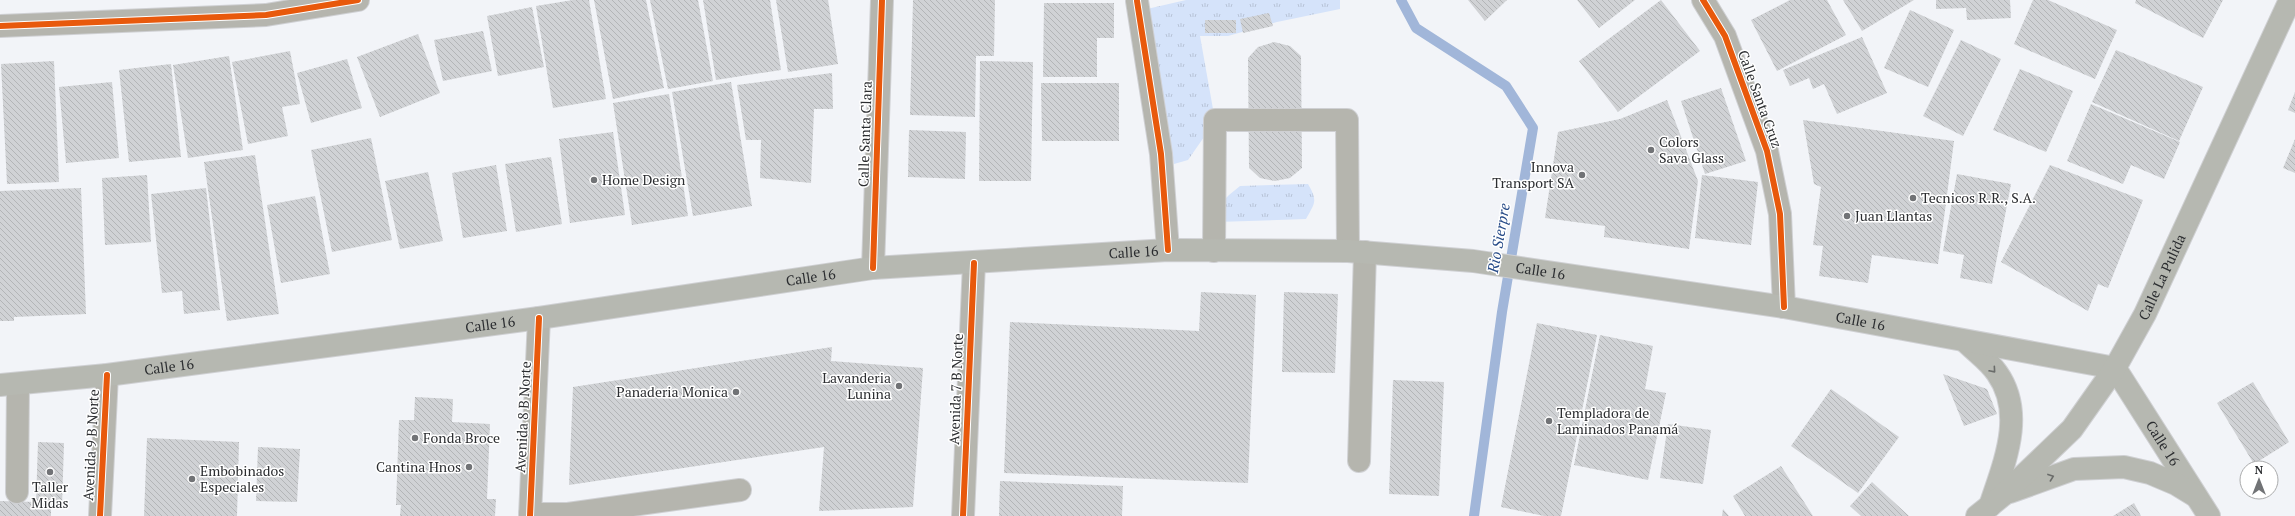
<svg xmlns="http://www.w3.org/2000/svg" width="2295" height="516" font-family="'PT Serif',serif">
<defs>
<pattern id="grass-tufts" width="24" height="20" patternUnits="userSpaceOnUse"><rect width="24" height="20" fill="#d5e3fa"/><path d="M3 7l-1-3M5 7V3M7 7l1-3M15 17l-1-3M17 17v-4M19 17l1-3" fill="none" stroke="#b7c3d7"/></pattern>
<pattern id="building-back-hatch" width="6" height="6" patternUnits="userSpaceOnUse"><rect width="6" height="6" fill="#d0d2d5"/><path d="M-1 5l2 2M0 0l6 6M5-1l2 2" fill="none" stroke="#b3b5b7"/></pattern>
</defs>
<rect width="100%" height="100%" fill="#f2f4f8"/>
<g fill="url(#grass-tufts)">
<polygon points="1186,0 1340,0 1340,9 1277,22 1228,36 1200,36 1213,109 1211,127 1188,160 1174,164 1147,9"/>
<path d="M1308,184C1318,201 1315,203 1306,219L1217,222L1218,206L1229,195L1240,186Z"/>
</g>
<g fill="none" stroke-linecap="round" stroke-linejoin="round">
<polyline stroke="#a1b6d9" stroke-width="10" points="1401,0 1416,28 1506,86 1533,128 1502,312 1474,516"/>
</g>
<g fill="url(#building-back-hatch)">
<polygon points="573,0 589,0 606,99 553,108 536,6"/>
<polygon points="594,0 646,0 664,88 613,99"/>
<polygon points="650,0 698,0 713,81 668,89"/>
<polygon points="703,0 770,0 781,70 716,80"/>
<polygon points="776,0 828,0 838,64 788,72"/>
<polygon points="913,0 995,0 994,56 976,56 975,117 910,115"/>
<polygon points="1468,0 1507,0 1485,21"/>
<polygon points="1577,0 1635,0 1599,28"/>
<polygon points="1661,0 1700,51 1618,112 1579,61"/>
<polygon points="1790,0 1827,0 1846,35 1777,71 1751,20"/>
<polygon points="1843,0 1914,0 1862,31"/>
<polygon points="1936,0 2010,0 2011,18 1967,20 1966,8 1936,9"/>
<polygon points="2033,0 2048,0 2117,30 2095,79 2014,44"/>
<polygon points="2136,0 2223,0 2203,38 2135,3"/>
<polygon points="1044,3 1114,3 1114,38 1097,38 1097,77 1043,77"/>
<polygon points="532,7 544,67 498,76 487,16"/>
<polygon points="1910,10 1954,30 1928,87 1884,68"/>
<polygon points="1269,13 1273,26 1243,33 1240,19"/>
<rect x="1205" y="20" width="31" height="13"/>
<polygon points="483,31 492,71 443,81 434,40"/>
<polygon points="418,34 440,93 380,117 357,57"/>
<polygon points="1862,37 1887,93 1837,114 1824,84 1813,89 1809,78 1790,86 1783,70"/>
<polygon points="1961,40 2001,59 1963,136 1923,116"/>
<polygon points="1274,42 1290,46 1301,56 1302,168 1290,178 1275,181 1260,178 1249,168 1248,58 1258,47"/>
<polygon points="2116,50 2203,87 2179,141 2092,102"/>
<polygon points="290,51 300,104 282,107 288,136 248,144 232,62"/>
<polygon points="229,56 243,150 188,158 173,65"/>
<polygon points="347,59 362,108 311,123 297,73"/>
<polygon points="54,61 59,182 7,184 1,64"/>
<polygon points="980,61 1033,62 1031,181 979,181"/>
<polygon points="171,64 181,157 129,162 119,70"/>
<polygon points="2020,69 2073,91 2046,152 1993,130"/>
<polygon points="832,73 833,109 814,109 811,183 760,178 761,140 746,140 737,85"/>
<polygon points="112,82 119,158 66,163 59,87"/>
<polygon points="731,82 752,206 693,216 672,92"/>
<polygon points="1041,83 1119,83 1119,141 1042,141"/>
<polygon points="1721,88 1746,161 1705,174 1681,101"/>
<polygon points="2295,92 2295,113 2288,110"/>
<polygon points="669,94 688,216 632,225 613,103"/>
<polygon points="1667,100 1698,181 1689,249 1604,237 1605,226 1545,218 1558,132 1620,119"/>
<polygon points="2091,104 2180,142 2164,179 2131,165 2123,184 2067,161"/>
<polygon points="1803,120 1954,141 1938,264 1872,255 1868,283 1819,276 1823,246 1813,245 1821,187 1814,184"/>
<polygon points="909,130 966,132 965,179 908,177"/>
<polygon points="613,132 625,215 570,223 559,139"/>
<polygon points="371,138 392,240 332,252 311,150"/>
<polygon points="2295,139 2295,173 2283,168"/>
<polygon points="255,155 279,314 227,321 204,162"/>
<polygon points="551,157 562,224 516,232 505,164"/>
<polygon points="496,165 507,231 463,238 452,173"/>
<polygon points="2050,165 2143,200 2108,288 2098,284 2088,311 2001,262"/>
<polygon points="428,172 443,241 400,249 385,181"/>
<polygon points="1957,174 2011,184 1992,284 1960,278 1964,255 1943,251"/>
<polygon points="147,175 151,242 105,245 102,178"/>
<polygon points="1702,175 1758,182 1751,245 1695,238"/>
<polygon points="81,188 86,314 14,317 14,321 0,321 0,191"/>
<polygon points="206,188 220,310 184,314 182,291 162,293 151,194"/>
<polygon points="315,196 330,274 281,283 267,205"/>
<polygon points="1201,292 1256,295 1248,483 1004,473 1010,322 1199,331"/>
<polygon points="1284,292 1338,294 1335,373 1282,372"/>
<polygon points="1537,323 1597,335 1561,516 1544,516 1501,507"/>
<polygon points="1600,335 1653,346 1645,389 1666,393 1648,480 1574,465"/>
<polygon points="832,347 831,361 923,368 913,507 819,511 824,447 569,485 573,387"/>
<polygon points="1943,374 1987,389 1997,414 1964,426"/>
<polygon points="1393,380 1444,382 1439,496 1389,494"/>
<polygon points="2253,382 2289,442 2254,464 2217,403"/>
<polygon points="1831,389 1899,437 1858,493 1791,446"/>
<polygon points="415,397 453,399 452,422 490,424 487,499 496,499 495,516 400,516 401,505 396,505 399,420 414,420"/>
<polygon points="1668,424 1711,430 1703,484 1660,478"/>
<polygon points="147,438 239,442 237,516 144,516"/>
<polygon points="38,442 64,443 62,506 51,506 51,516 0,516 0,501 36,502"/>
<polygon points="258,447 300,449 297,502 256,501"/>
<polygon points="1781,466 1813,516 1745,516 1733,496"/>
<polygon points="1000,481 1123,486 1122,516 999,516"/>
<polygon points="1872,482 1909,516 1861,516 1850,506"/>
<polygon points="2134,503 2141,516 2113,516"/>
<polygon points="1723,509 1729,516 1722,516"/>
</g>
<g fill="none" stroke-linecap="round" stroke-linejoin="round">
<defs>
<g id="minor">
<polyline points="1703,0 1725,36 1767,151 1780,214 1784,307"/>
<polyline points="1137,1 1161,154 1168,250"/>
<polyline points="0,26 266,15 358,0"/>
<polyline points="1214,251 1215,120 1347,120 1348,251"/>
<polyline points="873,268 882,0"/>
<polyline points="1359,461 1365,252"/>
<polyline points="17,492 18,384"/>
<polyline points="530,514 568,514 740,490"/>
<polyline points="100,516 107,375"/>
<polyline points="530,516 539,318"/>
<polyline points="963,516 974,263"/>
</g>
<g id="major">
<path d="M1966,342C1976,352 1989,361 1997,373C2026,414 2004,463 1990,506"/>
<path id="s1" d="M0,385L107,375L539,318L873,268L1168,250L1348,251L1473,261L1784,307L2115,368L2209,516"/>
<polyline points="2010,492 2074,469 2124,467 2150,473 2176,484 2194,495"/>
<path id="s2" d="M1977,516L2002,496L2072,429L2115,368L2145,314L2290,0"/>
</g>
</defs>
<use href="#minor" stroke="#cfd0d3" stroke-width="24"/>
<use href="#major" stroke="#cfd0d3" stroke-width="24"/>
<use href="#minor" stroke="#b5b5ae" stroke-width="22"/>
<use href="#major" stroke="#b6b8b1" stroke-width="22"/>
<defs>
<g id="cycleway">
<polyline points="1703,0 1725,36 1767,151 1780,214 1784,307"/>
<polyline points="1137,1 1161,154 1168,250"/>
<polyline points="0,26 266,15 358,0"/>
<polyline points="873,268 882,0"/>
<polyline points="100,516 107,375"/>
<polyline points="530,516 539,318"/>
<polyline points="963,516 974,263"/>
</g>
</defs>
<use href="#cycleway" stroke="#fff" stroke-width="8"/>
<use href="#cycleway" stroke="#e8590c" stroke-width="6"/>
</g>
<defs><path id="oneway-chevron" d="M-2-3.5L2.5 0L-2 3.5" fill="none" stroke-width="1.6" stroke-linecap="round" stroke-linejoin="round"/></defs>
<g stroke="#6a6c6a">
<use href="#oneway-chevron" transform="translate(1993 370) rotate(49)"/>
<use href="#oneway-chevron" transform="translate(2051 477) rotate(-20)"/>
</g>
<g fill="#717376" stroke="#fff" stroke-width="1.5">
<circle cx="1651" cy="150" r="4"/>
<circle cx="1582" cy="175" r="4"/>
<circle cx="594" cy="180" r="4"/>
<circle cx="1913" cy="198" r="4"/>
<circle cx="1847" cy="216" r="4"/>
<circle cx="899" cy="386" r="4"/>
<circle cx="736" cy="392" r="4"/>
<circle cx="1549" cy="421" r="4"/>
<circle cx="415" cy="438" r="4"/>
<circle cx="469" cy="467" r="4"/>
<circle cx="50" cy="472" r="4"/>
<circle cx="192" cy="479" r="4"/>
</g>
<g text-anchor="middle" stroke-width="3" stroke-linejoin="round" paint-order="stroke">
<g font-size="14" fill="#2b2d30" stroke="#fff">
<text transform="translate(1760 99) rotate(70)" y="5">Calle Santa Cruz</text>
<text transform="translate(865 134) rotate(-88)" y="5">Calle Santa Clara</text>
<text dy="5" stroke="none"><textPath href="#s1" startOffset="1142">Calle 16</textPath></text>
<text dy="5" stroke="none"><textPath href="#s1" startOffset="1550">Calle 16</textPath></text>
<text dy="5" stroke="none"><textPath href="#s1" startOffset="818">Calle 16</textPath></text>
<text dy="5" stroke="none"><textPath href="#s2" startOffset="306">Calle La Pulida</textPath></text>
<text dy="5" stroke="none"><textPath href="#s1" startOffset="1874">Calle 16</textPath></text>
<text dy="5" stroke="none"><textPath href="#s1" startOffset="494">Calle 16</textPath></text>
<text dy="5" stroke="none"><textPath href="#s1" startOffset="170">Calle 16</textPath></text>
<text transform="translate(956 389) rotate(-88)" y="5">Avenida 7 B Norte</text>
<text transform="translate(523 417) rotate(-87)" y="5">Avenida 8 B Norte</text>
<text dy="5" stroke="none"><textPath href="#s1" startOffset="2222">Calle 16</textPath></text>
<text transform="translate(91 445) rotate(-87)" y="5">Avenida 9 B Norte</text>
</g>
<g font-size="14" fill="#2b2d30" stroke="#fff" text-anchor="start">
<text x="1659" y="147">Colors<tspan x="1659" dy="16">Sava Glass</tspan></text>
<text x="1574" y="172" text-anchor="end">Innova<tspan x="1574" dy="16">Transport SA</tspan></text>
<text x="602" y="185">Home Design</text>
<text x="1921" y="203">Tecnicos R.R., S.A.</text>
<text x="1855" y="221">Juan Llantas</text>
<text x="891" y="383" text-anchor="end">Lavanderia<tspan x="891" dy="16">Lunina</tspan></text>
<text x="728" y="397" text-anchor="end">Panaderia Monica</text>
<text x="1557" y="418">Templadora de<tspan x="1557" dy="16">Laminados Panamá</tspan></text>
<text x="423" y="443">Fonda Broce</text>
<text x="461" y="472" text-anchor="end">Cantina Hnos</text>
<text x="200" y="476">Embobinados<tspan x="200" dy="16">Especiales</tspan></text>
<text x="50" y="492" text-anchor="middle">Taller<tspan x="50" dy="16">Midas</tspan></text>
</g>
<g font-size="15" font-style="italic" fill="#274b88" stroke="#fff">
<text transform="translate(1499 238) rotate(-80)" y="5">Rio Sierpre</text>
</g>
</g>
<g transform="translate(2259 480)"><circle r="19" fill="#ffffff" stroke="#aaabac"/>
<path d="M0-3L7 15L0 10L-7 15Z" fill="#717376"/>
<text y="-6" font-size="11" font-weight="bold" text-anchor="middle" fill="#2b2d30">N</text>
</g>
</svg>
